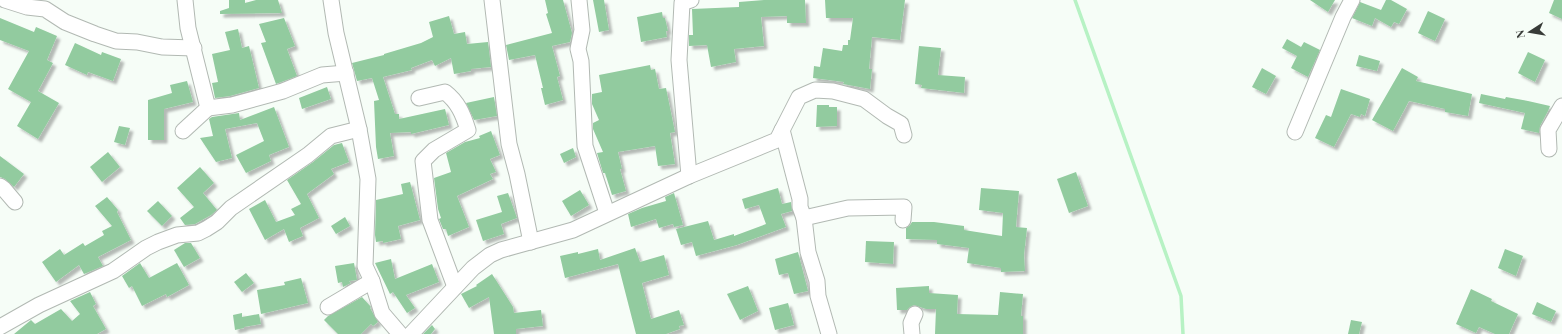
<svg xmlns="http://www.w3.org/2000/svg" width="1562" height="334" font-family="'Playfair Display',serif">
<defs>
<filter id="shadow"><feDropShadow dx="3.5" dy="3.5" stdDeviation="1" flood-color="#0004"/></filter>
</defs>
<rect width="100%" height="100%" fill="#f6fdf7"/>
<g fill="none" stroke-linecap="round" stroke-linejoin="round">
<polyline stroke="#b7f2c4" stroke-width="3.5" points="1075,0 1181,296 1183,334"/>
</g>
<g fill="#92cb9f" filter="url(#shadow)">
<polygon points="229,0 245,0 245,3 256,0 278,0 282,13 220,14 220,11 229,8"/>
<polygon points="545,0 563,0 572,33 570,42 552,46 560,76 557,77 563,100 545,105 541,88 543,88 535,55 509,60 506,45 552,33 546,14 548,13"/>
<polygon points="593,0 604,0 609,30 599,32"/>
<polygon points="764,0 805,0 806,23 787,23 787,16 761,17 764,46 734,49 736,62 711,67 707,45 689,46 689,35 693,35 692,9 739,7 739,2"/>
<polygon points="825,0 905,0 900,40 872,37 869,69 872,69 870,89 843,84 844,82 813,78 814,66 820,67 823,48 842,51 843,45 848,45 848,40 850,40 853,18 826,18"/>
<polygon points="1310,0 1335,0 1328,12"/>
<polygon points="1386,0 1391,0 1407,9 1399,24 1394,22 1391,27 1375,18 1372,26 1352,18 1360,2 1381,10"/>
<polygon points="1554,0 1562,0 1562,19 1549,13"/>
<polygon points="1428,11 1445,19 1435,41 1418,33"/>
<polygon points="662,12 663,18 665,18 668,31 666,31 667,37 641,42 637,17"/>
<polygon points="449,16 454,34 465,32 467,44 488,42 491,67 471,69 471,71 454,74 451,58 435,66 432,60 411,68 412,70 383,77 395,114 399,114 399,119 445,109 449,125 411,134 411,132 390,133 394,156 378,159 376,147 374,101 379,100 372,78 357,81 352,63 384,55 384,54 421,43 433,37 429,22"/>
<polygon points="0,18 34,32 36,27 57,36 47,60 53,63 38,91 59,103 38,139 17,126 31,102 8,89 29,51 0,40"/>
<polygon points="284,18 295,46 287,49 297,76 276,84 261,43 266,42 259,24"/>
<polygon points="238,29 242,48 249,46 259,88 230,96 215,98 212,83 218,82 212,54 230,50 225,32"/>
<polygon points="1287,39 1301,47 1304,42 1320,50 1308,77 1291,68 1297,56 1282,48"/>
<polygon points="75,43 101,55 102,52 121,59 113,81 88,72 87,75 65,65"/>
<polygon points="919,46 941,48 938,75 965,77 964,93 921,88 922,85 915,84"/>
<polygon points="1528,52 1545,60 1535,82 1518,73"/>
<polygon points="1359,55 1380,61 1377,71 1356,66"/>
<polygon points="650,65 651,70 655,69 659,89 666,88 675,132 670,133 675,164 658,166 655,146 618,152 622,169 620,169 626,191 612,195 605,173 603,173 597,153 603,152 593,129 593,123 599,120 592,104 592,94 602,92 599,75"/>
<polygon points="1262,68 1276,76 1266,94 1252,87"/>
<polygon points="1402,68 1418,77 1416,81 1472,94 1468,116 1445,112 1445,109 1409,101 1393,131 1372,120"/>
<polygon points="187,81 193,102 164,109 164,140 148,140 148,100 172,93 170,85"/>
<polygon points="327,87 331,99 302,109 299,98"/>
<polygon points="1341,89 1370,99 1365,116 1361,114 1360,117 1351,114 1334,147 1315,138 1326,115 1331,117"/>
<polygon points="1481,94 1505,99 1506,97 1528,101 1550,106 1548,111 1540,126 1539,133 1521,129 1525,113 1479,103"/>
<polygon points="494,97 497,116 474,120 466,103"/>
<polygon points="817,105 829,105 829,107 837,107 837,126 816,127"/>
<polygon points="274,107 289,147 269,155 271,161 246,173 236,155 264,141 257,123 225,129 232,158 216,162 200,138 213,136 209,119 212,117 239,113 240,120"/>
<polygon points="119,126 130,128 125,145 114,142"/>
<polygon points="491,131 500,155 490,159 496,172 490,174 493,179 457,196 469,227 448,236 446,229 443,229 439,219 441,218 438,209 434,178 451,172 446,153 465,142 480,138 479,136"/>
<polygon points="342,143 349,162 331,169 334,174 307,194 319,218 300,228 303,236 289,242 284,229 265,240 249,209 265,200 276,222 295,215 291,209 301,204 287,180 313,162 334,145"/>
<polygon points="573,148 576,157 564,163 560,154"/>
<polygon points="108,152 120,167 102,182 90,167"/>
<polygon points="0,156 24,174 14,187 5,179 0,177"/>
<polygon points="200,167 214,183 203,193 217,210 211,215 195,224 185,225 180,218 194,207 177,188"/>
<polygon points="1076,172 1088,206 1069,213 1057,179"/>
<polygon points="410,182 420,220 398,226 401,239 383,243 383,241 376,242 375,235 376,200 403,194 401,184"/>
<polygon points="778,188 782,204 791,202 792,211 781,214 786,227 737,245 696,256 692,242 681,245 676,229 708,221 714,240 734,234 734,236 766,224 759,205 745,209 742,199"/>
<polygon points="981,188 1019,191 1016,227 1027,228 1024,255 1025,271 1001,272 1001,268 967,263 969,248 937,244 937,240 906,239 906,228 910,225 912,222 934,222 964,226 964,230 1002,236 1003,213 979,210"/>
<polygon points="580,190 589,205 571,216 562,201"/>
<polygon points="508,193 517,218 501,224 504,234 483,241 476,220 502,212 497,196"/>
<polygon points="674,193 683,225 674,227 673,224 659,228 656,219 631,227 628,214 642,208 666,201 665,197"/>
<polygon points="107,197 118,210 117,212 131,240 98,257 103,266 84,274 79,265 56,282 42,262 60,249 64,255 83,243 85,246 104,235 102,231 112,226 95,206"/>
<polygon points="158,201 172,216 162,226 147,211"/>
<polygon points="345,217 350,226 336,234 331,226"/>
<polygon points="866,241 894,242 893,264 865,262"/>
<polygon points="185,243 191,243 200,258 184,267 174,250"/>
<polygon points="635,248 640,262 664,255 669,275 642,283 651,319 679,310 684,325 679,326 680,329 666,334 636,334 618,264 565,278 560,256 578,252 578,254 598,249 600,260"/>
<polygon points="1505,249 1523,256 1516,276 1498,268"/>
<polygon points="798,252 808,291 794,294 788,273 779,275 775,259"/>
<polygon points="391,259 395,279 432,264 439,282 406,295 415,308 407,313 393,292 390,294 375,263"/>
<polygon points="140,263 149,278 177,263 189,285 167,297 166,294 142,306 132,286 129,288 122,276"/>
<polygon points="354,263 357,280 349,281 351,283 343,287 342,282 338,283 335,266"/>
<polygon points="246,273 254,283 242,292 234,282"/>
<polygon points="492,274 513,307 514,313 541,310 543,326 516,329 516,334 494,334 489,297 469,308 461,294 477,286 476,285"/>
<polygon points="301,278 308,303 261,314 257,290 285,285 284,282"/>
<polygon points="748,286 758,311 740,320 727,294"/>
<polygon points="929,286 929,293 958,295 957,314 998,315 1000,292 1023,294 1021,316 1023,316 1023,334 935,334 936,309 926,309 914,305 910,307 907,310 897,310 896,288"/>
<polygon points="1471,289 1492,299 1491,301 1518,314 1509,334 1495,334 1479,327 1476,333 1456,324"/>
<polygon points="90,292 96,304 93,306 106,329 97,334 14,334 31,320 35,324 61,309 72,321 80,314 70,301"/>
<polygon points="362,297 371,307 370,308 378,322 373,326 371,324 361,334 338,334 324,320 328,316"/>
<polygon points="1537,302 1556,311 1551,322 1532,314"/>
<polygon points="788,303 794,325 775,330 769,308"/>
<polygon points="242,313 242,317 259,314 261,324 244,327 244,328 235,330 233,315"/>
<polygon points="1351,320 1362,322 1359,334 1348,334"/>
<polygon points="432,325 435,329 431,334 423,334"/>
</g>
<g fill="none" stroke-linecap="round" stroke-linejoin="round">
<defs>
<g id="minor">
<polyline points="5,0 27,7 45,9 65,22 95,34 116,41 137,42 162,47 194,48"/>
<polyline points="185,0 188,28 208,108 232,105 283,91 322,75 346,73"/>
<polyline points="331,0 336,33 359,129 368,179 365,266 372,281 382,313 400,334"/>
<polyline points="492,0 509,144 517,174 531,242"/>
<polyline points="579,0 582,30 578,49 581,61 585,146 607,213"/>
<path d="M419,98L445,92C458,102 463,114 468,130L434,150L423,161L430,220L455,287"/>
<polyline points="782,130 800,199 800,207 804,218 808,252 817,281 818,296 829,334"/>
<polyline points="183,131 208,108"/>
<polyline points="1295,132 1343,17 1352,0"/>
<polyline points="1549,149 1548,130 1562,106"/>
<polyline points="689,176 679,60 682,3 691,0"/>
<polyline points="0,186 4,189 15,202"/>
<polyline points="804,218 848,208 904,207 903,220"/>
<polyline points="328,307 372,281"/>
<polyline points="0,327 39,305 113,271 146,248 158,242 177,235 198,233 206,229 217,222 231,208 308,155 331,136 359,129"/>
<polyline points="411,334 473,268 490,255 501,250 573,230 689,176 777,140 799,97 815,90 833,91 864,99 887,116 901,124 904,135"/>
<polyline points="912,334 911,323 915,314"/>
</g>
</defs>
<use href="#minor" stroke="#b2b9b3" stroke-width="17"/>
<use href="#minor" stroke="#fff" stroke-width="15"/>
</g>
<g transform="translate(1530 32) rotate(258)" stroke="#f6fdf7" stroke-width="3" paint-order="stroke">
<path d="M0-3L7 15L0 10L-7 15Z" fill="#383b38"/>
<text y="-6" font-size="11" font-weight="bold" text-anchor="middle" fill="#383b38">N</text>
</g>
</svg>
